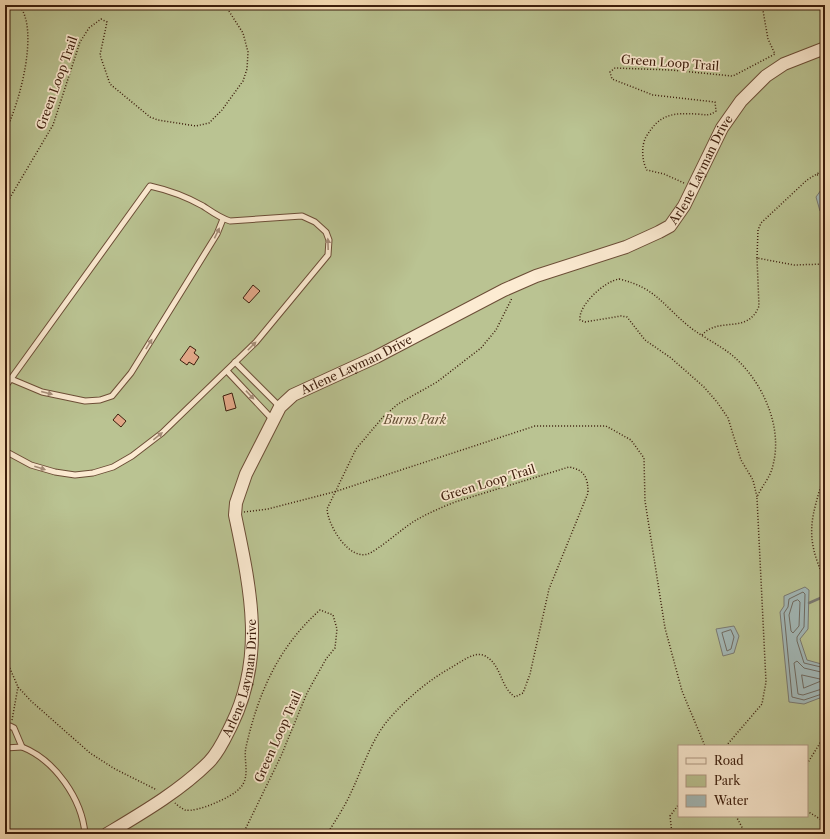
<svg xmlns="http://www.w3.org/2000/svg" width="830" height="839" font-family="'Libre Caslon Text',serif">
<rect width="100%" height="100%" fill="#fae0b9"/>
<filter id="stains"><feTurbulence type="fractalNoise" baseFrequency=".005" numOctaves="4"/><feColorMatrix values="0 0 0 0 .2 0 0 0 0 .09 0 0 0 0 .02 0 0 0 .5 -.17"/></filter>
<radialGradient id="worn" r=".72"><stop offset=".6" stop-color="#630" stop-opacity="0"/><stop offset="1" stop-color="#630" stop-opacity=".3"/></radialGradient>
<path fill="#bac392" stroke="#7b704f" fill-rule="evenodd" d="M5,5H825V834H5ZM679,746H807V816H679Z"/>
<g fill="#a3baba" stroke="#7a7b74">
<polygon points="821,190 825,191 825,216 820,211 816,197"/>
<polygon points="805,587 809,590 808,629 800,639 807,660 825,665 825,696 804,704 789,702 780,612 784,606 784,596"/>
<polygon points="734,626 739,636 734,653 723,656 716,629"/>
</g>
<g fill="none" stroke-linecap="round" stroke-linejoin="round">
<g stroke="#706c63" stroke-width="1">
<polygon points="798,600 800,602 799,626 793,633 791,631 789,615 793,602"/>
<polygon points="731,630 734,637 731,649 727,651 722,633"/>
<polyline points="825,668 804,663 797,641 797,637 804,627 805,594 803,592 789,599 788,607 784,613 792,697 804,700 825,693"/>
<polyline points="825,673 804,668 797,661 794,663 798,694 803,695 825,688"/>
<polygon points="802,675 820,679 821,681 804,688"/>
</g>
<polyline stroke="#7a7b74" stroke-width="2.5" points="809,603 825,596"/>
</g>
<g fill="#e2a888" stroke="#3c1d0c">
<polygon points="253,285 260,291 249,303 243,298"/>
<polygon points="190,346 196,350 194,353 199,357 194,365 189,362 187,365 180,360"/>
<polygon points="232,393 236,408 226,411 223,396"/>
<polygon points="118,414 126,421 121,427 113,420"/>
</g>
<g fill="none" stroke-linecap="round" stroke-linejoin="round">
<defs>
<g id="service">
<polyline points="235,362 280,407"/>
<polyline points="227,371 273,420"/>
<polyline points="11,379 42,392 85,401 100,400 112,396 131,373 217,234 223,219"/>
<path d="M5,387L150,186C168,190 187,197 203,206C212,212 220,218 230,221L302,216L315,222L326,232L329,240L328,255L256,342L162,433L132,456L113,467L93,473L75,475L55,472L31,465L5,451"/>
<path d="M5,728L10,726L14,728L22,747C55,760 82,799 85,834"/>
<polyline points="5,748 22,747"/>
</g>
<g id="tertiary">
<path id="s1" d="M107,834C142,813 180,791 209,762C219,752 225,738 231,726C266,656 250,587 235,515L236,503L246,474L280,407L293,395L376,357L504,290L536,276L626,247L659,232L670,226L684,206L722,128L741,101L766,76L784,64L825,48"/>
</g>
</defs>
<use href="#service" stroke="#6c4e37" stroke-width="7"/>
<use href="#tertiary" stroke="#6c4e37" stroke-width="14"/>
<g stroke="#3c1d0c" stroke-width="1.5" stroke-dasharray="1 2" stroke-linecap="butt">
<path d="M5,132C19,105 40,30 19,5"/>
<polyline points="817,175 825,174"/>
<path d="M684,183L664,174L647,170C642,162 641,146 646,137C660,113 673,113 698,114C705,115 710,116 716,111L715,102L653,95L612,79L610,72L615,68L671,70L732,76L735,75L775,54L768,39L762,5"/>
<polyline points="5,206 53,125 80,42 89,28 101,19 107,22 100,55 110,84 150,117 158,120 196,126 209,123 222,110 243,81 247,69 248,52 243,33 225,5"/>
<polyline points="757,258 758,230 761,223 807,180 825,169"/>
<path d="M619,279C657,288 663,306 691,328C704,338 720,345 733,356C763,382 783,427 773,465C771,477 761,487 757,497L753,480L741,460L728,418L717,402L704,387L671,358L645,340L627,317L621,316L585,322L580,320C578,305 605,281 619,279Z"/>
<path d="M702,335C719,316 748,335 759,306L757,258L794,265L825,264"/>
<path d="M825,472C812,517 803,534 825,580"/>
<polyline points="244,512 268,509 334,492 535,426 606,426 631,440 644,458 645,501 665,628 682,691 705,746"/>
<polyline points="5,657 18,687 31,701 90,753 115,769 157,790"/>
<polyline points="12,720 18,687"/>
<polyline points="726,746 762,704 766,682 757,498"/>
<polyline points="807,764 825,735"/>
<path d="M175,803C177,805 181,808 185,810C196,813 233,797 240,788C251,777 243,760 246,747C258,694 278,647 320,610L333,615L337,629L335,648L326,659L307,693L281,756L243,834"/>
<polyline points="807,811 825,822"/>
<polyline points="736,816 745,833 748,834"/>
<path d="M327,834C332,826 338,817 343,808C359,781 368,743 389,719C407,698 429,680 452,667C461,662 473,652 483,655C502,663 499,686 515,697L523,693L530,674L549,589L588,493C588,478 585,470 569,467L455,502C440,508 426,514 413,522C402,529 378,550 368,554C348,560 328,525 327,509L356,449L383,417L398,404L437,382L481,348L496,330L512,298"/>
<polyline points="672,834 670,816 679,804"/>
</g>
<use href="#service" stroke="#fcebd2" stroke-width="5"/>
<use href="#tertiary" stroke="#fcebd2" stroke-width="12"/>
</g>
<defs><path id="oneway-solid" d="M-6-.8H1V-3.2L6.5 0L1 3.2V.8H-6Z"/></defs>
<g fill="#a68e79">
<use href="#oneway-solid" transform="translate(217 233) rotate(-64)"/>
<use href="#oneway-solid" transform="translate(328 244) rotate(-92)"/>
<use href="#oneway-solid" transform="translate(149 344) rotate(-58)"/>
<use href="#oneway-solid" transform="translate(252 346) rotate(-45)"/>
<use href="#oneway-solid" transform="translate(47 393) rotate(14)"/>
<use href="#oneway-solid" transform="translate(250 395) rotate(47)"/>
<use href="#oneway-solid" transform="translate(158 436) rotate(-39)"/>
<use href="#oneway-solid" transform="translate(40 468) rotate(18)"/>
</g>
<g text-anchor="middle" stroke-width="3.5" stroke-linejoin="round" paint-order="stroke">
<g font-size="12" fill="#3c1d0c" stroke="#fcebd2">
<text transform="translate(670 63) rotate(4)" y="4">Green Loop Trail</text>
<text transform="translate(57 83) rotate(-70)" y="4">Green Loop Trail</text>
<text dy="4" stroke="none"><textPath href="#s1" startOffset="997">Arlene Layman Drive</textPath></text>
<text dy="4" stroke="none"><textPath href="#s1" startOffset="589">Arlene Layman Drive</textPath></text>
<text transform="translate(488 483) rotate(-17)" y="4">Green Loop Trail</text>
<text dy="4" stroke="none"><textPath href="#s1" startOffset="217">Arlene Layman Drive</textPath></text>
<text transform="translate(278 737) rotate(-66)" y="4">Green Loop Trail</text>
</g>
<g font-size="12" font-style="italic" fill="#624f34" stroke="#fcebd2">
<text x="415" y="424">Burns Park</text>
</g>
</g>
<rect width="830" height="839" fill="none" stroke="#fae0b9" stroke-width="20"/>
<rect x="6" y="6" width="818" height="827" fill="none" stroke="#3c1d0c" stroke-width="2"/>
<rect x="10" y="10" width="810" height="819" fill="none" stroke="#3c1d0c"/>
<rect x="678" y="745" width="130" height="72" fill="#fcebd2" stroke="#af9983"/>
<rect x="686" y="758" width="20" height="6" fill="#fcebd2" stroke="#af9983"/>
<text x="714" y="765" font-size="12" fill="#3c1d0c">Road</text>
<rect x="686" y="775" width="20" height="12" fill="#bac392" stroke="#af9983"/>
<text x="714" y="785" font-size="12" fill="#3c1d0c">Park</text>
<rect x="686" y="795" width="20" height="12" fill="#a3baba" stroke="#af9983"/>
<text x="714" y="805" font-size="12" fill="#3c1d0c">Water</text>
<rect width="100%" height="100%" filter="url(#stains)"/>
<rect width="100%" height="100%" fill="url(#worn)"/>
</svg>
